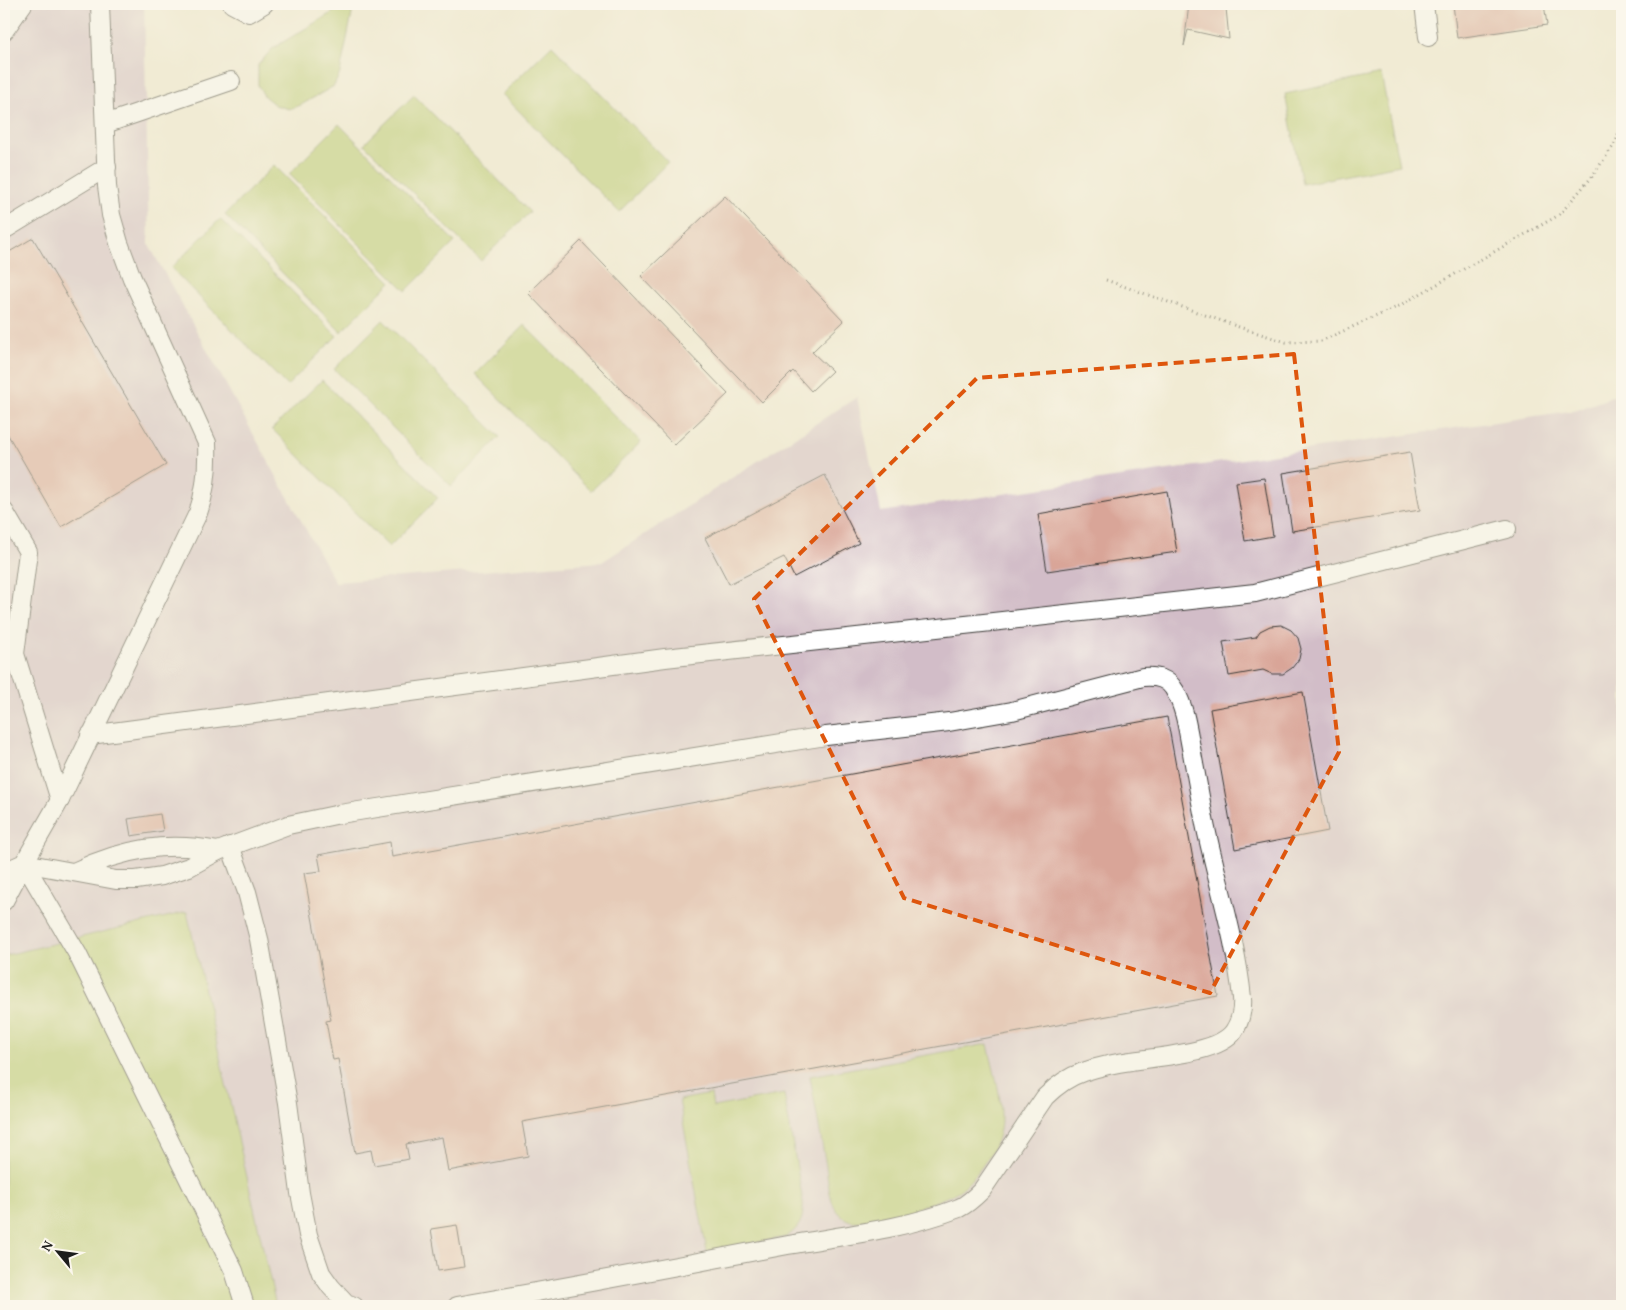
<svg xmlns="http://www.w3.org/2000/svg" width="1626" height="1310" font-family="'Gentium Book Plus',serif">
<rect width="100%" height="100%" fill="#fbf7ec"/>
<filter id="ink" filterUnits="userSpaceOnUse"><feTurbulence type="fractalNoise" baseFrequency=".02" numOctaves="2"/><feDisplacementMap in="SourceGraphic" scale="10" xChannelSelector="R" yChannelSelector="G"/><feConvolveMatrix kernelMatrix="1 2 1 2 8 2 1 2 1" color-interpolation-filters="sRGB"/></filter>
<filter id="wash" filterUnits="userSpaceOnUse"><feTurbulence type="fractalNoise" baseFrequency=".0096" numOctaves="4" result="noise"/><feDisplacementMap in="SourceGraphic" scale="20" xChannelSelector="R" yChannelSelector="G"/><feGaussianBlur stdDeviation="1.12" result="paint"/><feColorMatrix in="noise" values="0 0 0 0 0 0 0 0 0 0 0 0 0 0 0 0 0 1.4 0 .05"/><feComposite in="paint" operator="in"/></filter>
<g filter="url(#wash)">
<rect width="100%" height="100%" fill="#f1ebd4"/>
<polygon fill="#d2bdc8" points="4,4 144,4 149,245 335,582 602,562 857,397 881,512 1577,410 1622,393 1622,1306 4,1306"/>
<g fill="#b7ca6e" stroke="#6a7345">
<polygon points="347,5 351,8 352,14 340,73 334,86 301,105 289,109 275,105 264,96 258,85 258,65 273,48 343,6"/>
<polygon points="552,45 668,162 619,212 502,94"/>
<polygon points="1381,74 1399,165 1302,184 1285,94"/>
<polygon points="414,95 530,212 481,261 364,144"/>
<polygon points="339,124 455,242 406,291 289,174"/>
<polygon points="274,165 391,282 341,332 225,215"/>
<polygon points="220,219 337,336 287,386 171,268"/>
<polygon points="383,320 500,437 451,486 334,369"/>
<polygon points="524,325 641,442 591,491 475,374"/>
<polygon points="322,380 438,498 389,547 272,429"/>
<polygon points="187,912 275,1301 274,1306 4,1306 4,957 6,955"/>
<path d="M988,1044C994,1075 1008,1111 997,1141C991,1156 973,1181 960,1190C942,1202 872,1225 851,1221C846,1220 839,1215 836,1210C829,1198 828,1180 826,1166C821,1136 815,1106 810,1076Z"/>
<path d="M711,1094L713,1107L784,1094L803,1202C804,1219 800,1228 786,1237L707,1252L679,1100Z"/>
</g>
<g id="blocks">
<g fill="#d9a598">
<polygon points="1189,4 1248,4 1248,5 1226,8 1229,39 1188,30 1184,46"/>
<polygon points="1453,4 1544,4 1547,25 1457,38"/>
<polygon points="725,196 844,321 812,352 832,371 811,391 793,371 762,402 641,276"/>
<polygon points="33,238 166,465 61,527 4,428 4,255"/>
<polygon points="581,241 728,394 674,445 528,293"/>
<polygon points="1410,452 1420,510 1292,531 1283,473"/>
<polygon points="825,475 859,543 794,577 784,557 729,584 705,538"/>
<polygon points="1264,478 1273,536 1245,541 1236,482"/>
<polygon points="1167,491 1177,552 1047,571 1038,514"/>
<polygon points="1281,625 1291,630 1298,638 1301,649 1299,659 1292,668 1283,674 1272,674 1263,670 1229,676 1223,642 1256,637 1260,631 1270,626"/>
<polygon points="1303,692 1328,831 1235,849 1210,709"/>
<polygon points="1167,717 1218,996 522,1122 528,1156 448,1171 442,1137 406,1144 409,1159 374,1165 371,1150 355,1153 338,1059 333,1060 326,1021 331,1020 304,873 321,871 318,855 390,842 392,857"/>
<polygon points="160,814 163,831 131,836 128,819"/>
<polygon points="457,1225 464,1267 438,1271 431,1229"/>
</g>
</g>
</g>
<g filter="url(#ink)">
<use href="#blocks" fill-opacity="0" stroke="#3c3b38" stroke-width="1"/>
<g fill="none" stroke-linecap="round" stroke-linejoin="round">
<defs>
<g id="service">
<polyline points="232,4 249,13 264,4"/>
<polyline points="1424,4 1428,37"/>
<polyline points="4,31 23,4"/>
<polyline points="105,124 231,81"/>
<polyline points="4,230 107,167"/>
<polyline points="4,511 28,552 15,654 60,800"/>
<polyline points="90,735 665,658 1255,593 1507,529"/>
<polyline points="230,846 247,892 259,939 288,1103 300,1193 308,1235 321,1273 331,1287 346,1303 354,1306"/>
<path d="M24,863L116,880H136L162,876L189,867L218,851L288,825L340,814L826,736L949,722L1012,711L1143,677C1157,676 1168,678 1175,691C1184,706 1187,725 1190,742C1195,769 1200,796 1205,824C1217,882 1236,939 1242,998C1243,1009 1240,1022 1234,1031C1220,1053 1156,1057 1131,1061C1115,1063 1098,1067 1083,1072C1068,1077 1056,1086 1045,1097L982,1190C975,1197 968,1204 959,1208C905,1229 845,1235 788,1245C678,1266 568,1287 457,1306"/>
<path d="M76,871C123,849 166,841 218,851"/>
<path d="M4,872L24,863L60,800L198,513C206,490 208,467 207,443L132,278L119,243L111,215L107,186L100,4"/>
<polyline points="4,901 24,863 77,953 234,1271 245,1306"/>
</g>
</defs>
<use href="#service" stroke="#3c3b38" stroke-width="20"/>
<polyline stroke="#3c3b38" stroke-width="3" stroke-dasharray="1 4" stroke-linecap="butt" points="1106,280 1239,327 1286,342 1321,341 1397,307 1559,215 1591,178 1616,142 1622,121"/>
<use href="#service" stroke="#fff" stroke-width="18"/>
</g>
</g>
<path d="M0 0H1626V1310H0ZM1294,354L1339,752L1210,993L904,898L754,599L977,378Z" fill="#f1ebd4" fill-opacity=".55" fill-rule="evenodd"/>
<path fill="none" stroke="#de560d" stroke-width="4" stroke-dasharray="10 6" stroke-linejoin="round" d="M1294,354L1339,752L1210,993L904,898L754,599L977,378Z"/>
<rect width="1626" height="1310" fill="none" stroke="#fbf7ec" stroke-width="20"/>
<g transform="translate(58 1252) rotate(299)" stroke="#fbf7ec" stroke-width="4" paint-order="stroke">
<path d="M0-4L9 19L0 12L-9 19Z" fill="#1c1c1c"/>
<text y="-8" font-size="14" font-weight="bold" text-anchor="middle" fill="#1c1c1c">N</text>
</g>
</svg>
